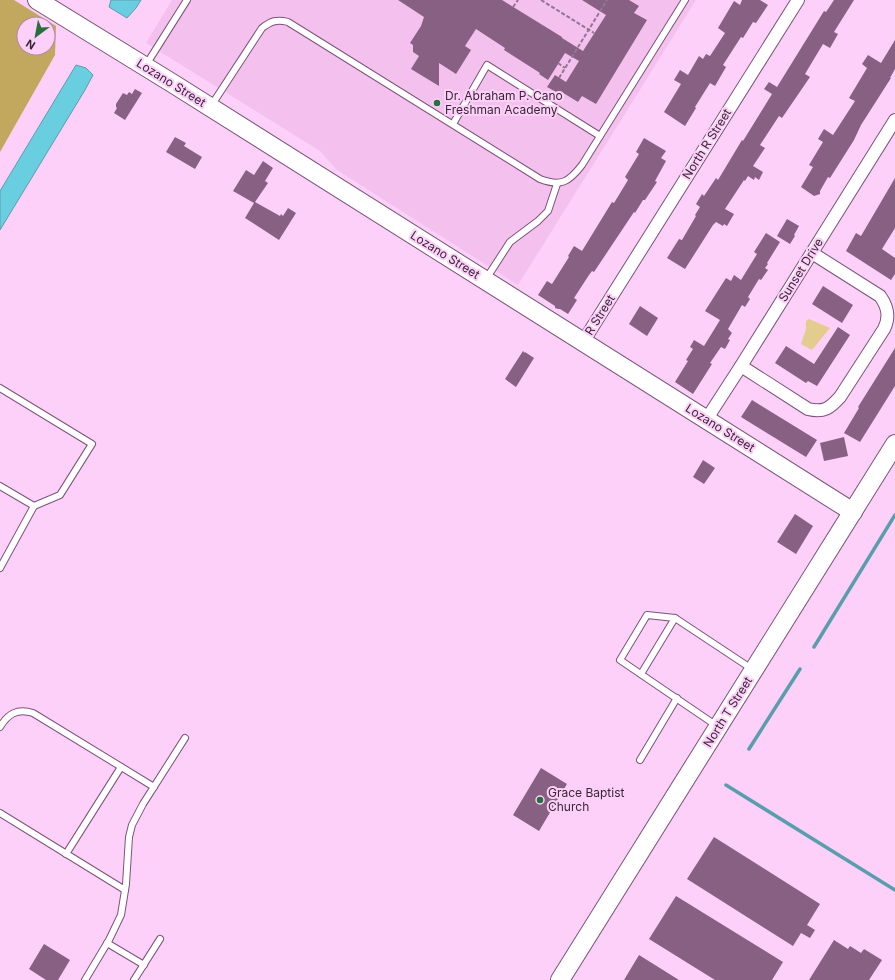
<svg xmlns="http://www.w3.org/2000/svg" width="895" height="980" font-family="Inter,sans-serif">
<rect width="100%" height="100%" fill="#fdd0f9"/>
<polygon fill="#f4c1ef" points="172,0 696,0 518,285 337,170 320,151 146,43"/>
<polygon fill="#e4cc8e" points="809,319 830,328 812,350 801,344 806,329 806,321"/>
<path fill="#c2a75e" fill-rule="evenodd" d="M0,0H14L56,26L55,55L0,152ZM24,24H48V48H24Z"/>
<g fill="#69cfe0" stroke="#5a9dad">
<polygon points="111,0 141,0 136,8 127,18 109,7"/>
<polygon points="76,65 86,68 93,75 85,90 0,230 0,191"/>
</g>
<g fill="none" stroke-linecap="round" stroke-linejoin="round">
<g stroke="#5a9dad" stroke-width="3.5">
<polyline points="814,647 895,515"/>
<polyline points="749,749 800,669"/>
<polyline points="726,785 895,890"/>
</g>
</g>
<g fill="#876084">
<polygon points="398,0 502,0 562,37 562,38 583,51 606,15 582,0 629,0 639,6 634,13 647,20 596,104 582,96 578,102 560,91 558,93 547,87 555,75 566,82 579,61 565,53 548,80 539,74 540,73 504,50 505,48 476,29 465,46 471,50 456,74 439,63 439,86 411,69 419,56 413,52 413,45 410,43 421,26 424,17"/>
<polygon points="742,0 760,0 768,5 756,23 753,22 743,38 741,37 723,65 726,67 715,86 710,83 695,107 696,108 685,126 664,112 681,84 674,80 680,70 688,75 699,56 703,59 706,54 710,56 725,33 718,28 734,1 740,5"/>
<polygon points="834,0 854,0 834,32 838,34 830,48 823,44 805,74 810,77 782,118 779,116 760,145 765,148 753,166 763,172 759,180 755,177 754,180 748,176 745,181 744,180 725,209 734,214 727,226 724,224 723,226 716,222 713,225 685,269 667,258 679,239 682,240 696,216 695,215 700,207 696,204 702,194 704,196 716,178 718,180 742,140 743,141 764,107 772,94 764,89 769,82 777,87 824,11 826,12"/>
<polygon points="895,40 895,69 890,78 891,78 861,125 854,140 830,178 828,177 820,191 820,194 814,196 801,187 813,167 809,165 823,142 818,139 824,129 833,135 855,101 849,98 867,68 862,64 868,55 881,63"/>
<polygon points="135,89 142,93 125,120 114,113 117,108 116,107 116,104 123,93 127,95 129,92 132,94"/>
<polygon points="175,137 186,143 184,146 202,157 195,169 166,152"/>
<polygon points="644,138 666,151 661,158 666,161 655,181 657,182 645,200 643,200 635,213 634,212 594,272 592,271 589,275 574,298 577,300 568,314 560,309 558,309 555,308 555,306 538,295 547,281 552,284 569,257 568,256 574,246 582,251 612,202 614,203 628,180 625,177 639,154 636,152"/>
<polygon points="263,161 273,168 265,181 268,183 255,202 280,216 281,214 283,216 288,208 296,213 279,240 245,218 254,203 233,191 246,170 254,175"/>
<polygon points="895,178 895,228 882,249 895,258 895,274 891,280 846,251 856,233 861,236"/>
<polygon points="787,219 799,226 794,235 795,236 790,244 777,236"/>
<polygon points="766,233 780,242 767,263 768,264 765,268 768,270 761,280 759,279 748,297 750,299 745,307 742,305 728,329 732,333 728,339 730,340 725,349 721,347 710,363 712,364 693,394 675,382 688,361 686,360 693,349 690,347 694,340 704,346 720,320 705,311 726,278 731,281 734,275 741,280 757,254 754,252"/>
<polygon points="823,286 853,305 842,323 812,304"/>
<polygon points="640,306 658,318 647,336 629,324"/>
<polygon points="838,327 850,335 817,386 808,381 806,383 775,363 786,346 814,364"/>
<polygon points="895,348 895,386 860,442 844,433 859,408 858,407"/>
<polygon points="523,351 525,353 525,352 534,358 516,387 505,379"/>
<polygon points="752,400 817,440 806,457 741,417"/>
<polygon points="844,437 848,456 824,461 820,443"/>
<polygon points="703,460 715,468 704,484 693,477"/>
<polygon points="795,514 813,526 796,554 777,542"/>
<polygon points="541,768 567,784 539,831 513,815"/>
<polygon points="714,837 820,904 807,925 815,930 810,938 801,933 793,946 687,879"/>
<polygon points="676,896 783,962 772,980 715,980 649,939"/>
<polygon points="834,940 848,949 850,946 861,953 864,949 882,960 869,980 809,980"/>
<polygon points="44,944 70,960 58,980 46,980 29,969"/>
<polygon points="639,955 679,980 624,980"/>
</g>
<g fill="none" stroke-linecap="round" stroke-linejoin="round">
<defs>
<g id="lane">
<polyline points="146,65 187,0"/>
<path d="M211,106L262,28C271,21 277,19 288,22L540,179C561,187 569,182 582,165L685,0"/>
<polyline points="453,124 487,65 600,136"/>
<polyline points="486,279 510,242 538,221 548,211 557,184"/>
<polyline points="0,388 92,444 60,495 34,506"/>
<polyline points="0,486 34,506 0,568"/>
<polyline points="641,674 675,618"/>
<polyline points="717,726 620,660 647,615 675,618 752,669"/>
<path d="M0,727C8,714 17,708 33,713L154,787"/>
<polyline points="640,760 677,698"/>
<polyline points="0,813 125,890"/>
<polyline points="66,854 121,767"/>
<polyline points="107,943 144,965"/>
<polyline points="85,980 109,940 121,915 126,884 129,837 132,825 143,804 185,738"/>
<polyline points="134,980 160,939"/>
</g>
<g id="street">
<polyline points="583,342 798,0"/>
<path d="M741,366L808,409C824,413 830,408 840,397L884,329C890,317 888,307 880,296L812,253"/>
<polyline points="706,420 741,366 895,120"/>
</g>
<g id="secondary">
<polyline points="37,0 172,83 853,512"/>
<polyline points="560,980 895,444"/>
</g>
</defs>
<use href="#lane" stroke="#7b5478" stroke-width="8"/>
<use href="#street" stroke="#7b5478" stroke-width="14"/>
<use href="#secondary" stroke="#7b5478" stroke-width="20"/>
<g stroke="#937691" stroke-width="2" stroke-dasharray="4 2" stroke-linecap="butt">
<polyline points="541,0 594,33"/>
<polyline points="513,7 518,0"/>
<polyline points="558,63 565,68"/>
<polyline points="559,78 607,0"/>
</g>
<use href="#lane" stroke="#fff" stroke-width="6"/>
<use href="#street" stroke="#fff" stroke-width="12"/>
<use href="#secondary" stroke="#fff" stroke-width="18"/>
</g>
<g fill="#286f3b" stroke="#fdd0f9" stroke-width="1.5">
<circle cx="437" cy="103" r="4"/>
<circle cx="540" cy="800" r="4"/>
</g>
<g text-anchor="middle" stroke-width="4" stroke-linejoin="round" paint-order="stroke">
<g font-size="12" fill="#372736" stroke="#fdd0f9">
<text transform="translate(171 83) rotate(32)" y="4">Lozano Street</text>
<text transform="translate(707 144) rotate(-58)" y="4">North R Street</text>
<text transform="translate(445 255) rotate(32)" y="4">Lozano Street</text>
<text transform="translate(801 270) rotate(-58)" y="4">Sunset Drive</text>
<text transform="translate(600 315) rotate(-58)" y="4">R Street</text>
<text transform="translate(720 428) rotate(32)" y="4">Lozano Street</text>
<text transform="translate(728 712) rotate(-58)" y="4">North T Street</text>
</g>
<g font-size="12" fill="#372736" stroke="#fdd0f9" text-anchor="start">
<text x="445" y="100">Dr. Abraham P. Cano<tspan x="445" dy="14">Freshman Academy</tspan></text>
<text x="548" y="797">Grace Baptist<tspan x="548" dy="14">Church</tspan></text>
</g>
</g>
<g transform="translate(36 36) rotate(212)"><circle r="19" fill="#fdd0f9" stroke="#ae8cab"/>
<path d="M0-3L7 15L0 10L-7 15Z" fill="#286f3b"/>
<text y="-6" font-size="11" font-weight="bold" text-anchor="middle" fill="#372736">N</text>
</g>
</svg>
